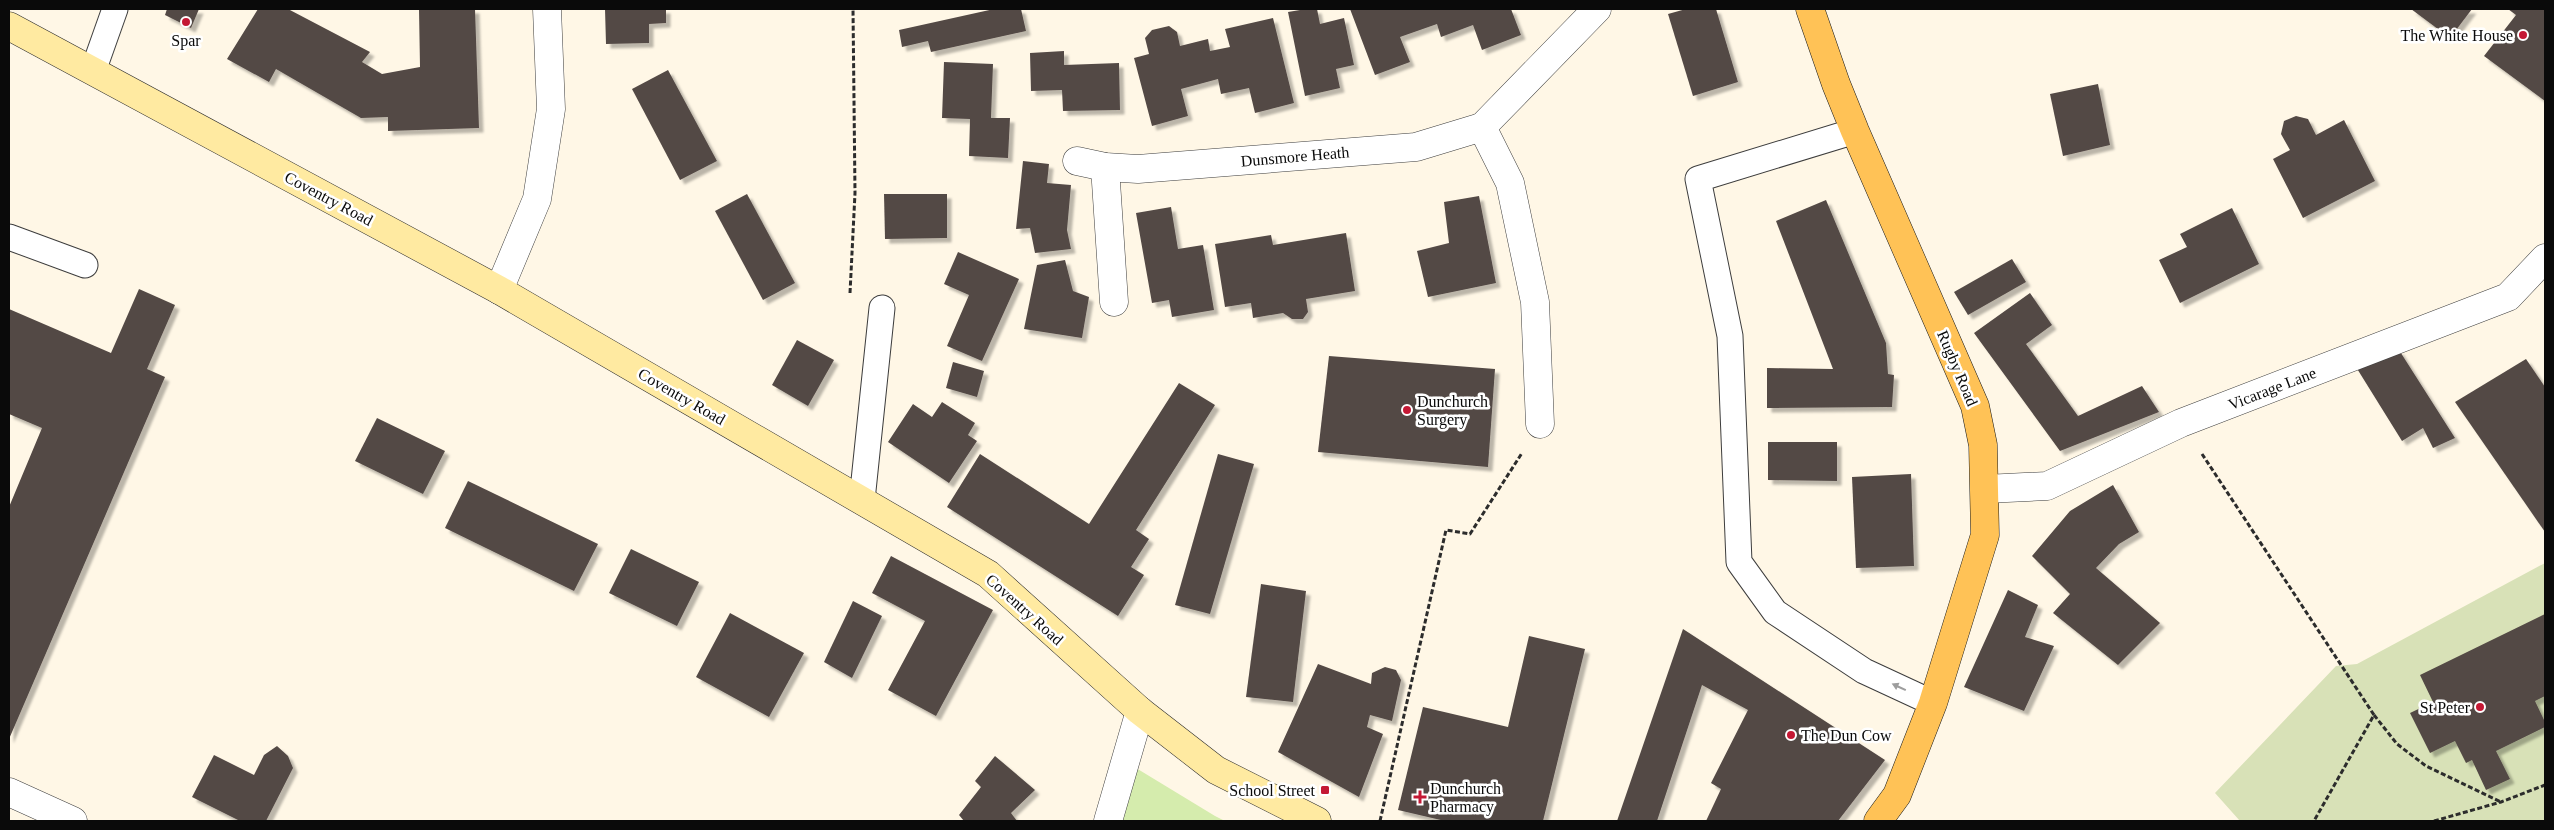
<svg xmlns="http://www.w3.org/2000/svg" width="2554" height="830" font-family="'Times New Roman',serif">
<defs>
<filter id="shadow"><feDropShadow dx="4.5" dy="4.5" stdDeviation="1" flood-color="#0004"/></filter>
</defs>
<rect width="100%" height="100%" fill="#fff7e6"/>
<polygon fill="#d5ecad" points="1136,768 1215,816 1225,821 1119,821"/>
<polygon fill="#d8e1b7" points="2545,563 2545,821 2240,821 2215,793 2336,666 2357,664"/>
<g fill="#534945" filter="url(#shadow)">
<polygon points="167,9 199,9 191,28 165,15"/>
<polygon points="258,9 288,9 370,52 362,62 382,74 420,67 419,9 475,9 479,128 388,131 388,117 361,118 276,69 269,82 227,59"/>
<polygon points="605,9 666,9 666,23 649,24 649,43 606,44"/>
<polygon points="994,9 1021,9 1026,31 931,52 928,41 902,47 899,30"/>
<polygon points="1306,9 1317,9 1320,24 1344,18 1354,65 1336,69 1340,88 1305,96 1288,12"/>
<polygon points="1350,9 1511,9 1521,35 1482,50 1473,25 1441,37 1437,24 1400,37 1410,62 1375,75"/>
<polygon points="1686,9 1716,9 1738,82 1693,96 1668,14"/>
<polygon points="2411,9 2472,9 2450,38"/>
<polygon points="2508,9 2545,9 2545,101 2484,56 2516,15"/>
<polygon points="1273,18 1294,103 1255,113 1249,88 1221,94 1218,79 1181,89 1188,116 1152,126 1134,58 1149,54 1145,38 1152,30 1169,26 1177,32 1180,46 1208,39 1210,51 1230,47 1225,29"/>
<polygon points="1064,51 1064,65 1119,63 1120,110 1063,111 1062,90 1031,91 1030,53"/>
<polygon points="944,62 993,64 991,118 1010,118 1008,158 969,156 970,119 942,118"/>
<polygon points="668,70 717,161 680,180 632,89"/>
<polygon points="2098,84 2110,145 2063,156 2050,94"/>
<polygon points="2296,116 2308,119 2316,135 2344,120 2375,181 2303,218 2273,159 2290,150 2281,134 2284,121"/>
<polygon points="1023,161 1049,164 1047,183 1071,185 1067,230 1071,249 1035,253 1030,228 1016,229"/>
<polygon points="747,194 795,283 763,300 715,211"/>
<polygon points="884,194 947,194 947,238 885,239"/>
<polygon points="1479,196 1496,283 1428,297 1417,251 1449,243 1444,202"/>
<polygon points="1826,200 1886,343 1888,374 1894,375 1892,407 1767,408 1767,368 1833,369 1776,221"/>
<polygon points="1171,207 1178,249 1203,245 1214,310 1172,317 1169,300 1152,303 1136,213"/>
<polygon points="2232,208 2259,264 2180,303 2159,260 2187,247 2180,234"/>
<polygon points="1346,233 1355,291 1306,299 1308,312 1303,319 1292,319 1283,313 1253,318 1251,303 1225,307 1215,244 1271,235 1273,245"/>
<polygon points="958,252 1019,279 982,361 947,346 969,295 944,284"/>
<polygon points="2012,259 2026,282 1968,315 1954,292"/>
<polygon points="1065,260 1073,291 1089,297 1082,338 1024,329 1037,265"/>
<polygon points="139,289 175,305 147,369 165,377 9,739 9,507 42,428 9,414 9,309 111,353"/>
<polygon points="2030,293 2052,325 2026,344 2078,416 2142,386 2159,412 2060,451 1974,333"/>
<polygon points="797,340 834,360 808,406 772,385"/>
<polygon points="2399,350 2455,438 2433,448 2423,428 2402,441 2356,367"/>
<polygon points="1329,356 1495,369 1488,467 1318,452"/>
<polygon points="2526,359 2545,387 2545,532 2455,402"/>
<polygon points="953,362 984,371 977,397 946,388"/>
<polygon points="1179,383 1215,405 1136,530 1149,539 1131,567 1144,575 1118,616 947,507 980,454 1089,524"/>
<polygon points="942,402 975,423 968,435 977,441 949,483 888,442 913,404 932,417"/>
<polygon points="377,418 445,451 423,494 355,461"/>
<polygon points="1768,442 1837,442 1837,481 1768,480"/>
<polygon points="1218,454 1254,464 1210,614 1175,605"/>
<polygon points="1911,474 1914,566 1856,568 1852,477"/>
<polygon points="468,481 598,544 574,591 445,528"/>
<polygon points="2113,485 2139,532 2119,544 2096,568 2160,623 2118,665 2053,613 2070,594 2032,556 2070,511"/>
<polygon points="631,549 699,582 677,626 609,593"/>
<polygon points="891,556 993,610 936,716 888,690 925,621 872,593"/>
<polygon points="1261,584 1306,591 1293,702 1246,697"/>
<polygon points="2008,590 2038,605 2025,637 2054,646 2024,711 1964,687"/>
<polygon points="853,601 882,616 852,678 824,662"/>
<polygon points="730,613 804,653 769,717 696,677"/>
<polygon points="2545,614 2545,696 2535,701 2545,722 2545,727 2496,751 2510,779 2486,790 2472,760 2466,763 2455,741 2430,753 2410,713 2433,702 2420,675"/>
<polygon points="1683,629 1885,760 1838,821 1706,821 1721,789 1711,783 1748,710 1702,685 1657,821 1617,821"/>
<polygon points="1529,636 1585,649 1543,821 1445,821 1398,810 1423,707 1508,727"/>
<polygon points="1318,664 1371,684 1372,673 1385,667 1396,670 1401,680 1392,721 1370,715 1367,727 1383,734 1359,797 1278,752"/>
<polygon points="277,746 288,756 293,768 266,821 240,821 192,797 214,755 254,775 264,755"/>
<polygon points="995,756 1035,790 1011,813 1017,821 964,821 959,815 981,787 975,781"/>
</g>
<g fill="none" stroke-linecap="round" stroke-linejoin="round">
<defs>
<g id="lane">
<polyline points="93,71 115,9"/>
<polyline points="1855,131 1698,179 1730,336 1739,562 1775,612 1864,671 1933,703"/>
<polyline points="9,237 85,265"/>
<polyline points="862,500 882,308"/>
</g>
<g id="street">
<polyline points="1077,161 1105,167 1138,169 1416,147 1482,127"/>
<polyline points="1105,167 1114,302"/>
<polyline points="499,290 537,199 551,109 547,9"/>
<polyline points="1540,424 1535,302 1510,183 1482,127 1597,9"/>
<polyline points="1985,489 2047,486 2181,423 2508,297 2545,258"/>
<polyline points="9,792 73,821"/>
<polyline points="1108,821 1140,711"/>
</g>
<polyline id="secondary" points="9,26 499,290 988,574 1140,711 1216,770 1317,821"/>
<polyline id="primary" points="1810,9 1836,84 1855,131 1975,406 1983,445 1985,535 1933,703 1897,795 1878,821"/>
</defs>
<use href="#lane" stroke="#3d3d3d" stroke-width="27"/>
<use href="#street" stroke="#3d3d3d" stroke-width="29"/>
<use href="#secondary" stroke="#2c2c2c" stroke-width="29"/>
<use href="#primary" stroke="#1b1b1b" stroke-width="29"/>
<g stroke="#2c2c2c" stroke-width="3" stroke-dasharray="5 2.5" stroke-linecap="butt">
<polyline points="850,293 855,193 853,9"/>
<polyline points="2202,454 2374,715 2314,821"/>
<polyline points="2374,715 2397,744 2426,766 2501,802"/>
<polyline points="1380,821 1446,530 1470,534 1522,453"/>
<polyline points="2434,821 2501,802 2545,785"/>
</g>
<use href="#lane" stroke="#fff" stroke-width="25"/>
<use href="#street" stroke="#fff" stroke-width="28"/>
<use href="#secondary" stroke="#ffeaa1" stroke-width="28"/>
<use href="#primary" stroke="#ffc256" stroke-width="28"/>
</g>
<defs><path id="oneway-solid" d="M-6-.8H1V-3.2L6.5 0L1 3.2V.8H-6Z" transform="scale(1.25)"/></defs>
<use fill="#9d9d9d" href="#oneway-solid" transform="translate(1899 687) rotate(-155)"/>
<g fill="#c41834" stroke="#fff" stroke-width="2">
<circle cx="186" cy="22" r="5"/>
<circle cx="2523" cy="35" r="5"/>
<circle cx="1407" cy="410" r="5"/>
<circle cx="2480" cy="707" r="5"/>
<circle cx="1791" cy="735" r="5"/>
<rect x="1320" y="785" width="10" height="10" rx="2.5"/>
<path d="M1417.5 789.5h5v5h5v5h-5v5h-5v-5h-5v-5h5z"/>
</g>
<g text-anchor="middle" stroke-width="5" stroke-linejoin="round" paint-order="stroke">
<g font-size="16" fill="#0a0a0a" stroke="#fff" text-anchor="end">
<text x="2513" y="41">The White House</text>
<text x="186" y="46" text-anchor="middle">Spar</text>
<text x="1417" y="407" text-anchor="start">Dunchurch<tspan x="1417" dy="18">Surgery</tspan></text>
<text x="2470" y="713">St Peter</text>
<text x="1801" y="741" text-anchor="start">The Dun Cow</text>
<text x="1430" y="794" text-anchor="start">Dunchurch<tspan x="1430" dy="18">Pharmacy</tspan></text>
<text x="1315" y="796">School Street</text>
</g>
<g font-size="16" fill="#0a0a0a" stroke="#fff">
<text transform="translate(1295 156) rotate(-5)" y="6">Dunsmore Heath</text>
<text transform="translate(329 198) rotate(28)" y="6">Coventry Road</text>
<text transform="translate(1958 368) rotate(67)" y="6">Rugby Road</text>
<text transform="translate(2272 388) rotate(-21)" y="6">Vicarage Lane</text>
<text transform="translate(682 396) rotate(30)" y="6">Coventry Road</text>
<text transform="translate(1025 609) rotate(42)" y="6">Coventry Road</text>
</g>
</g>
<rect width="2554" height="830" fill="none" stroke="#0a0a0a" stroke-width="20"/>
</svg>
